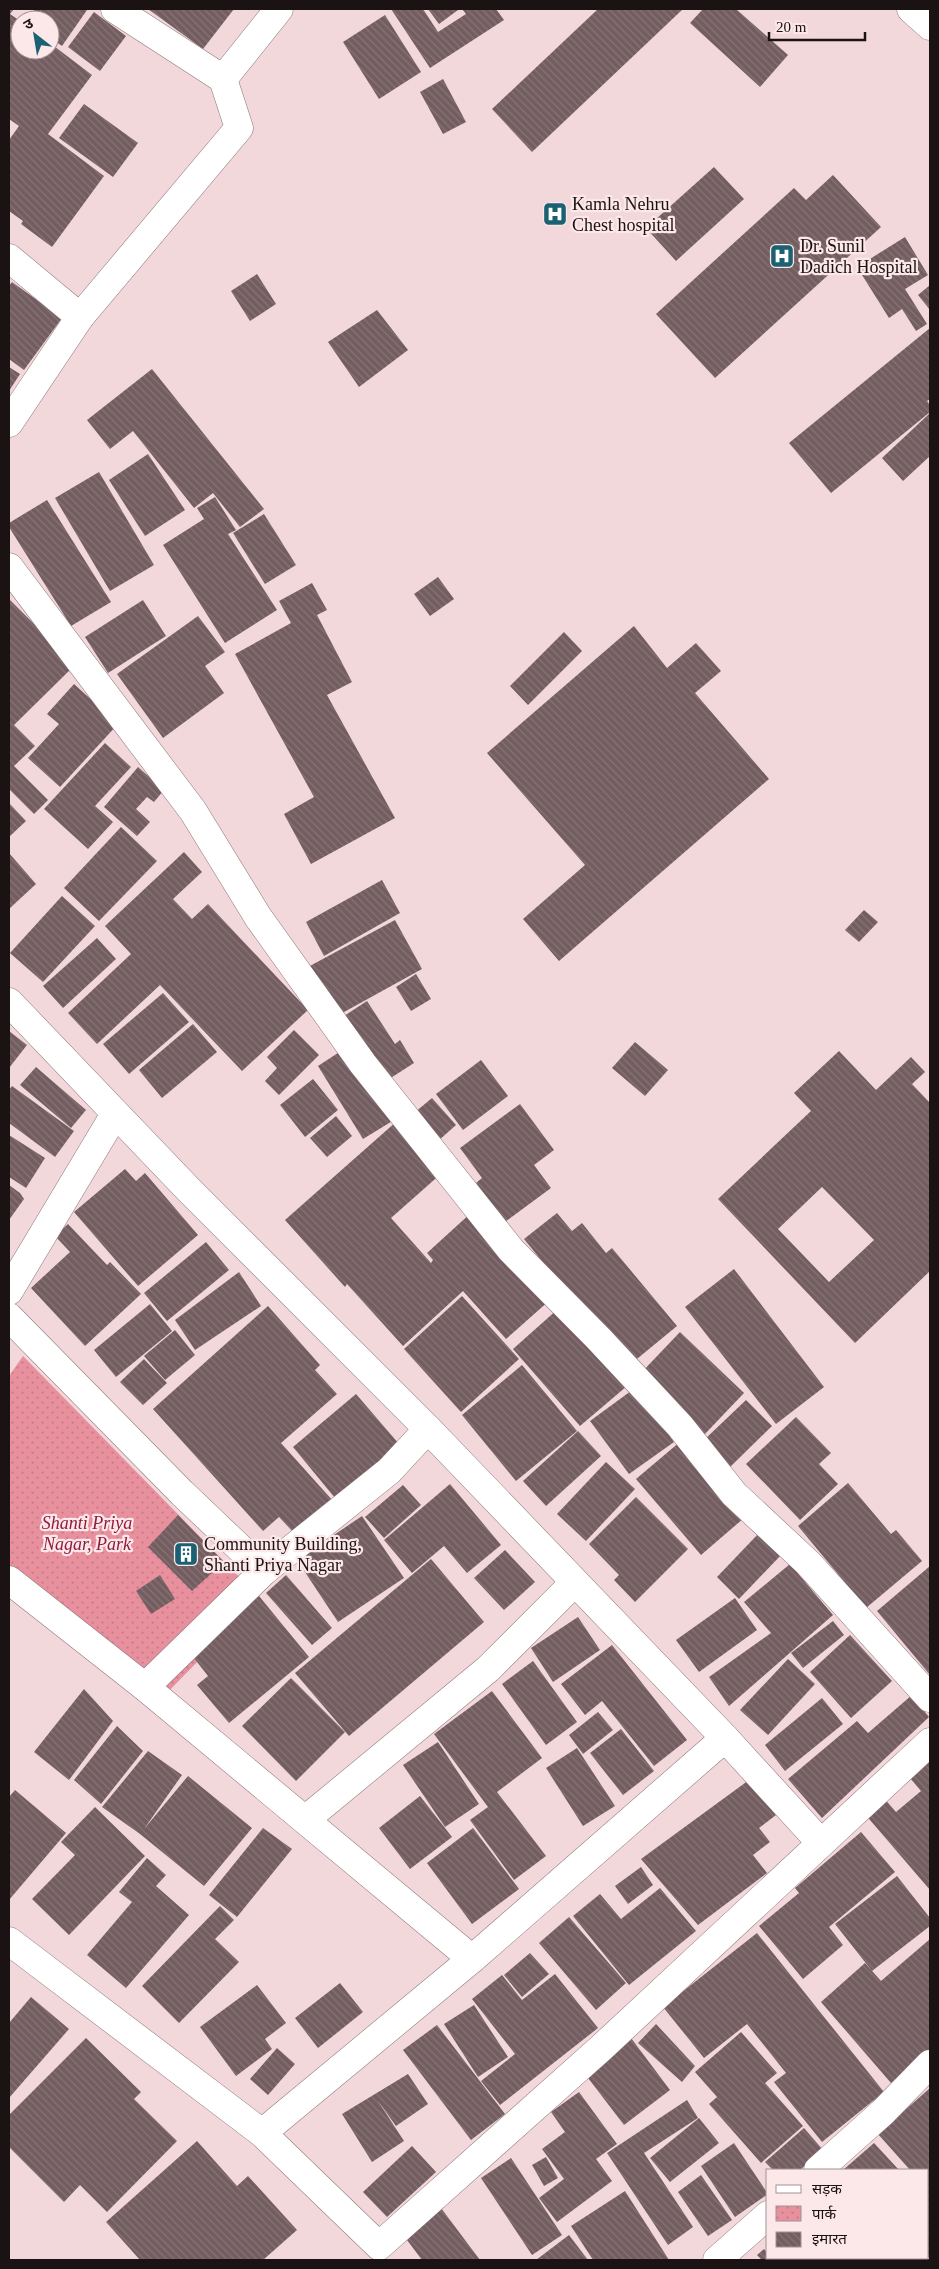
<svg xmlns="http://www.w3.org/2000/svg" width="939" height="2269" font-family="'Times New Roman','Noto Sans Devanagari',serif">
<defs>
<pattern id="park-dots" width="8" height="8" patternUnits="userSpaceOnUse" patternTransform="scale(1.25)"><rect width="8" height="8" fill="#e8909e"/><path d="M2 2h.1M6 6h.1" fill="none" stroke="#c67b87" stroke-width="1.8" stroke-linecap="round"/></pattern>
<pattern id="building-back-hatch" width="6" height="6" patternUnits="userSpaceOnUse" patternTransform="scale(1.25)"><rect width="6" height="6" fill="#735d60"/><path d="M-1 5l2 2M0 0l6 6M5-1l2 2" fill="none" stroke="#857476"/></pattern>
</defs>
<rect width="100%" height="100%" fill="#f2d8db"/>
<polygon fill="url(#park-dots)" points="23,1356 260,1598 158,1702 9,1569 9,1376"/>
<g fill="url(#building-back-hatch)" fill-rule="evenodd">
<polygon points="9,9 14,9 10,14 20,21 20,50 50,50 50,43 92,75 48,134 104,176 52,247 21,224 23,221 9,211 9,140 19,126 9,119"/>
<polygon points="35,9 86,9 87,10 62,46 50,38 50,20 27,20"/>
<polygon points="148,9 234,9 203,49"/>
<polygon points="391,9 423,9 438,32 466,14 462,9 496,9 504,20 430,68"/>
<polygon points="428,9 457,9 458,10 439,24"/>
<polygon points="598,9 683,9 532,152 492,109"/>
<polygon points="703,9 736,9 788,55 760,87 690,23"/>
<polygon points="94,12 126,36 100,71 68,47"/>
<polygon points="385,15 421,72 379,99 343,42"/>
<polygon points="443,79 466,122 443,134 420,92"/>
<polygon points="84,104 138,143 113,177 59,138"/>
<polygon points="714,167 744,199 676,261 646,228"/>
<polygon points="833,175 881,227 715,378 656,314 794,188 806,200"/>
<polygon points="905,237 928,275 905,289 927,324 916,331 902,309 889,318 857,267"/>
<polygon points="257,274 276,304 250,321 231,291"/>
<polygon points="12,282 62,318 24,370 9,359 9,286"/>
<polygon points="930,285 930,310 918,295"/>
<polygon points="377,310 408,350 359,387 328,342"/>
<polygon points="930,328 930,399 927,401 930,405 930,412 831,493 789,443"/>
<polygon points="9,367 20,374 9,391"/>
<polygon points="152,369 264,509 240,527 213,493 194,508 133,431 110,449 87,420"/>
<polygon points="930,413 930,456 903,481 882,458"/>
<polygon points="148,454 185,510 145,536 109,480"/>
<polygon points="99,472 154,565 110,591 55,498"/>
<polygon points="215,497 236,530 228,534 277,610 225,643 163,545 204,519 197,508"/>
<polygon points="47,500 111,602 71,626 9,527 9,523"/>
<polygon points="264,514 296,565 265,584 233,533"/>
<polygon points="438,577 454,599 430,616 414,594"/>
<polygon points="312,583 327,610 317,615 352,682 327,695 395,818 311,864 284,814 314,797 235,654 291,623 279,601"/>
<polygon points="9,599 75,665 14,725 35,746 14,766 48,800 34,814 9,789"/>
<polygon points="143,600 166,636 108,673 85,637"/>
<polygon points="198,616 225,652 205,666 224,693 163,738 117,674"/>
<polygon points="634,626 667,668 696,643 721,671 695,693 769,779 559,961 523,919 585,865 487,753"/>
<polygon points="564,632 582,651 528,705 510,686"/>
<polygon points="74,684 118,724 60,787 28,758 59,724 47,714"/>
<polygon points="105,743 131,767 95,806 113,822 88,849 44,809"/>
<polygon points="138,767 164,790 154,802 147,797 136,809 150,822 137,836 104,807"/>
<polygon points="9,803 26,821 9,837"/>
<polygon points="121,827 157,861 99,921 64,888"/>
<polygon points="184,852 202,872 173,899 192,919 208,904 308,1010 242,1071 160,985 97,1044 68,1013 131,954 105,926"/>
<polygon points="9,853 36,884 9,909"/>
<polygon points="382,880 400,913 324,956 306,922"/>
<polygon points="62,896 95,926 43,982 10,953"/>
<polygon points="864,910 878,922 859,942 845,930"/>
<polygon points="395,920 422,969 335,1017 308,967"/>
<polygon points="97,938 116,959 63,1008 43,986"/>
<polygon points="416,974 431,999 411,1011 396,987"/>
<polygon points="163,993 189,1022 129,1074 103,1044"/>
<polygon points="367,1001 395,1044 400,1040 414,1063 386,1081 344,1016"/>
<polygon points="193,1024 217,1052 162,1098 139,1070"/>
<polygon points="294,1030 319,1055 279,1095 265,1081 277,1068 267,1057"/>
<polygon points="9,1031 27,1045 9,1068"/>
<polygon points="635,1042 668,1070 645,1096 612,1068"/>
<polygon points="344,1049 394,1120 363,1139 318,1066"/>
<path d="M839,1051L876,1090L911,1057L925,1072L912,1084L930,1103V1271L855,1343L718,1199L811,1111L794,1093ZM822,1187L874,1240L829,1282L778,1229Z"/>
<polygon points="481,1060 508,1096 463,1130 436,1094"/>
<polygon points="36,1067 86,1110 71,1128 20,1085"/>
<polygon points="313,1079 338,1110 305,1137 280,1105"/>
<polygon points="12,1086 74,1131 55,1157 9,1123 9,1090"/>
<polygon points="432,1098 456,1125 438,1141 414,1113"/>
<polygon points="520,1104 554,1150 534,1165 551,1188 505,1222 476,1183 482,1178 460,1148"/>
<polygon points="336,1116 352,1136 327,1157 310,1138"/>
<polygon points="397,1121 443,1172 391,1218 431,1263 433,1260 427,1253 472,1212 550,1300 506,1339 463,1291 403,1346 347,1284 345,1287 285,1220"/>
<polygon points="9,1135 45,1158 26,1188 9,1177"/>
<polygon points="125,1169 136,1181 145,1173 198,1235 138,1286 74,1212"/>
<polygon points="9,1185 20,1193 24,1199 9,1220"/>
<polygon points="557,1213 572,1231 582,1223 606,1253 612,1248 677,1326 632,1363 591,1321 524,1239"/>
<polygon points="68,1224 107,1265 110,1262 141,1294 85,1346 31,1288 70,1252 55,1236"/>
<polygon points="206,1242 229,1270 167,1321 144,1293"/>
<polygon points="734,1269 824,1387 776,1424 685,1307"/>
<polygon points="239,1272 261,1306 195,1350 175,1320"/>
<polygon points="462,1296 519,1359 461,1412 404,1349"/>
<polygon points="150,1304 172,1331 116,1377 94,1350"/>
<polygon points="268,1306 320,1365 315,1370 337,1394 281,1443 333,1501 295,1534 279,1517 263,1531 153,1409"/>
<polygon points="559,1308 627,1386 580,1426 513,1349"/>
<polygon points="175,1330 195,1355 165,1380 144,1356"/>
<polygon points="680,1332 744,1393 704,1435 640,1374"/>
<polygon points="144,1359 167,1383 143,1405 120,1382"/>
<polygon points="522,1365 577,1431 516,1481 462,1415"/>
<polygon points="635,1388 674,1442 629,1474 590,1421"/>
<polygon points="356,1394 399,1444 335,1498 293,1447"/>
<polygon points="746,1400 772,1426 729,1468 703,1441"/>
<polygon points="796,1417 831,1453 819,1464 838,1484 800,1520 746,1464"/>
<polygon points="578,1431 601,1456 546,1506 523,1481"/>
<polygon points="681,1441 744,1518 701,1555 636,1479"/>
<polygon points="606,1462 635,1489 586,1541 557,1514"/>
<polygon points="848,1483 891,1534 896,1530 922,1561 866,1608 798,1526"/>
<polygon points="450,1484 501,1545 467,1573 444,1546 412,1573 384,1540"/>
<polygon points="403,1485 421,1505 384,1538 365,1517"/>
<polygon points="636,1497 688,1549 635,1602 614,1580 619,1575 589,1544"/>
<polygon points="178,1515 224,1562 192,1591 148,1547"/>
<polygon points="362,1516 404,1578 338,1622 297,1560"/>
<polygon points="760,1532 782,1554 739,1599 717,1577"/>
<polygon points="505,1550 535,1582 504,1610 474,1578"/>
<polygon points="431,1559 484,1622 349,1736 295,1673"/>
<polygon points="790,1564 833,1615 729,1706 709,1677 771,1633 744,1602"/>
<polygon points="930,1566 930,1675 877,1611"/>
<polygon points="160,1575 175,1599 151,1614 136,1591"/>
<polygon points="286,1575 332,1628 312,1645 266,1593"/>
<polygon points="259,1596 309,1657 229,1723 197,1685 208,1676 190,1653"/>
<polygon points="735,1598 757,1630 699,1672 676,1640"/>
<polygon points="578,1617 600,1650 553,1682 531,1648"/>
<polygon points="833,1621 844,1635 803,1668 791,1653"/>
<polygon points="850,1635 892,1681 851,1718 810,1672"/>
<polygon points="612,1645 687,1740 654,1766 602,1701 585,1715 561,1684"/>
<polygon points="788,1659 815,1684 768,1735 740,1710"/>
<polygon points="533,1661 577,1722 546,1745 502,1684"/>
<polygon points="291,1678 345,1732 296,1781 242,1726"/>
<polygon points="84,1689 113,1721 69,1780 34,1752"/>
<polygon points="492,1691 542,1758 497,1792 546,1856 514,1880 470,1820 488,1807 434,1734"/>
<polygon points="912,1695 929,1717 822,1818 788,1779 857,1721 868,1733"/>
<polygon points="822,1698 843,1724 785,1771 765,1745"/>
<polygon points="598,1712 613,1730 583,1754 569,1735"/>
<polygon points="117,1726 143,1751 101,1804 74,1780"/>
<polygon points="621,1729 654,1771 623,1795 590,1753"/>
<polygon points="438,1742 479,1804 445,1827 403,1765"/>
<polygon points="577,1748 615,1806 583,1826 546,1768"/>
<polygon points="148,1751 182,1775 144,1829 188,1776 252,1828 204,1886 140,1834 102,1807"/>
<polygon points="930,1760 930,1890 864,1813 883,1797 896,1812 921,1791 910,1778"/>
<polygon points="749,1780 776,1815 759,1828 770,1842 753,1855 767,1873 698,1925 641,1859"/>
<polygon points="15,1790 66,1833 9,1900 9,1797"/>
<polygon points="420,1796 452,1837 410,1869 379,1828"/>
<polygon points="95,1807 145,1856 69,1935 32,1899 75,1855 61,1842"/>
<polygon points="263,1828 292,1849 237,1917 209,1895"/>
<polygon points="473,1828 519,1889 472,1924 427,1863"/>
<polygon points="861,1832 895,1872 829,1927 843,1945 803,1979 759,1926 799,1893 795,1888"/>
<polygon points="147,1858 166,1875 156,1886 189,1915 126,1988 87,1955 132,1902 119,1892"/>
<polygon points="641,1867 653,1885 628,1904 615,1886"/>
<polygon points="897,1876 930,1918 930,1926 872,1971 835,1924"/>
<polygon points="660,1888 696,1931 629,1985 573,1916 600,1894 621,1919"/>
<polygon points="220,1906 234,1920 215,1939 239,1962 179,2023 142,1986"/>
<polygon points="569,1917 626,1983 596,2010 539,1943"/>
<polygon points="757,1933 884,2092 822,2142 774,2082 786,2073 747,2024 704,2058 663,2007"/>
<polygon points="930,1939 930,2049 891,2083 821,2002 865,1963 881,1981"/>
<polygon points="530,1953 549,1974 522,1997 504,1975"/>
<polygon points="555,1974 598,2028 500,2105 481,2081 515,2054 472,1999 502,1975 522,2000"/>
<polygon points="340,1983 363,2012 318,2048 295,2018"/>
<polygon points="257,1985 286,2023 265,2039 272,2049 236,2076 200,2027"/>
<polygon points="31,1997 69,2029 9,2098 9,2023"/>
<polygon points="474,2005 508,2057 478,2077 444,2024"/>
<polygon points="656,2024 695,2066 682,2082 638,2043"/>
<polygon points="437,2025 505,2114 471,2140 403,2050"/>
<polygon points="741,2032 777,2073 765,2083 803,2126 761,2163 709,2104 717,2097 695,2072"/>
<polygon points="86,2038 141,2092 134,2099 177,2141 107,2212 80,2185 64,2202 9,2147 9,2115"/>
<polygon points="631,2038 670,2090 624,2125 585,2074"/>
<polygon points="277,2048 295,2064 268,2095 250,2079"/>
<polygon points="408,2074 428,2104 396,2126 378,2101 404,2141 372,2162 342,2114"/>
<polygon points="930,2088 930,2256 926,2260 883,2260 881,2258 928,2258 928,2170 910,2170 878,2134"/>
<polygon points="579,2092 617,2144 596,2159 612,2181 557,2222 539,2198 564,2179 542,2149 565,2132 551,2112"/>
<polygon points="687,2100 698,2118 644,2153 693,2227 668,2245 607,2153"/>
<polygon points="699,2118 719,2143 670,2182 650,2158"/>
<polygon points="804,2128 823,2150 800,2170 773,2170 765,2162"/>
<polygon points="197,2141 237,2186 248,2176 297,2230 263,2260 140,2260 106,2222"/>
<polygon points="734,2143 768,2194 735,2217 701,2166"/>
<polygon points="874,2143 899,2170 843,2170"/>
<polygon points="412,2146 436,2172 387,2217 363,2192"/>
<polygon points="546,2157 558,2178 544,2186 532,2165"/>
<polygon points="511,2158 562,2235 532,2255 481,2178"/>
<polygon points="701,2175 732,2220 708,2236 678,2192"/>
<polygon points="625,2191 669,2260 593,2260 571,2226"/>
<polygon points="441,2208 480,2260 422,2260 404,2236"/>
<polygon points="569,2235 588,2260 536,2260"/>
<polygon points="764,2249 768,2253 768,2258 774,2260 762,2260 757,2255"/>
<polygon points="805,2258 855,2258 857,2260 808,2260"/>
</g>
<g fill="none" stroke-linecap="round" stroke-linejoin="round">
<defs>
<g id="minor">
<polyline points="115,9 223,79"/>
<polyline points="9,258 80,317"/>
<polyline points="9,423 80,317 239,128 223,79 279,9"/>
<polyline points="9,567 193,811 258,917 363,1064 511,1250 598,1338 680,1426 734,1494 808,1563 930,1698"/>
<polyline points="9,1002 189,1190 428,1429 725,1738 821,1843"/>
<polyline points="9,1291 115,1114"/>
<polyline points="9,1317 182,1493 264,1571"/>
<polyline points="9,1580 145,1687 472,1959 725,1738"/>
<polyline points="145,1687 264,1571 389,1471 428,1429"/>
<polyline points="305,1820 488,1669 574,1583"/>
<polyline points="9,1941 262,2133 472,1959"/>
<polyline points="262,2133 379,2246 600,2049 930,1742"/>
<polyline points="818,2170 883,2112 930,2064"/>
<polyline points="717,2260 768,2215"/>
</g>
<polyline id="tertiary" points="911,9 930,26"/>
</defs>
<use href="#minor" stroke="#8e777a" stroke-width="29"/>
<use href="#tertiary" stroke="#8e777a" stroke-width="29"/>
<use href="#minor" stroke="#fff" stroke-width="28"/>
<use href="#tertiary" stroke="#fff" stroke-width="28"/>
</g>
<defs>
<symbol id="hospital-square" viewBox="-11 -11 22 22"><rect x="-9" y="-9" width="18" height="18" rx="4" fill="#1c6173" stroke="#fce7e9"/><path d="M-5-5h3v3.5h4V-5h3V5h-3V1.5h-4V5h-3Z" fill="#fff"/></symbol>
<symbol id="building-square" viewBox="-11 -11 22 22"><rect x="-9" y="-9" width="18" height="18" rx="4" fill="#1c6173" stroke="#fce7e9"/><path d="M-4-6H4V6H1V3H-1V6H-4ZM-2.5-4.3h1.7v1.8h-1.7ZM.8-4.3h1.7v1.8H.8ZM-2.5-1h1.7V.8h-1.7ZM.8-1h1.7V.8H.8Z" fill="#fff"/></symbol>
</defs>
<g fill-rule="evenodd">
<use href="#hospital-square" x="541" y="200" width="28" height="28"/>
<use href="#hospital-square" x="768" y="242" width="28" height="28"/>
<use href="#building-square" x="172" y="1540" width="28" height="28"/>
</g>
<g text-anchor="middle" stroke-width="4.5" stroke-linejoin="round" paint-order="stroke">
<g font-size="18" fill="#1b1214" stroke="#fce7e9" text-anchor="start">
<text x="572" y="210">Kamla Nehru<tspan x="572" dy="21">Chest hospital</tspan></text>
<text x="800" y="252">Dr. Sunil<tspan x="800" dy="21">Dadich Hospital</tspan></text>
<text x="204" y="1550">Community Building,<tspan x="204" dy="21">Shanti Priya Nagar</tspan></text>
</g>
<g font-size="18" font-style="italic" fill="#901b3e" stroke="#fce7e9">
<text x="87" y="1529">Shanti Priya<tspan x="87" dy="21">Nagar, Park</tspan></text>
</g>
</g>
<rect width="939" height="2269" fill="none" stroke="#1b1214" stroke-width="20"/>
<rect x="766" y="2169" width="162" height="90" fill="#fce7e9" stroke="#a29294"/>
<rect x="776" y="2185" width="25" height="8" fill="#ffffff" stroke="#a29294"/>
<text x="812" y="2194" font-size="15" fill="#1b1214">सड़क</text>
<rect x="776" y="2206" width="25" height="15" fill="url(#park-dots)" stroke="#a29294"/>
<text x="812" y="2219" font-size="15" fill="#1b1214">पार्क</text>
<rect x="776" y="2232" width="25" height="15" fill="url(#building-back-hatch)" stroke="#a29294"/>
<text x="812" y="2244" font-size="15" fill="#1b1214">इमारत</text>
<g transform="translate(35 35) rotate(329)"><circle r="24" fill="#fce7e9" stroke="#a29294"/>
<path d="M0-4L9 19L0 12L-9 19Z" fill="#1c6173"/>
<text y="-8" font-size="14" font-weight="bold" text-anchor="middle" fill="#1b1214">उ</text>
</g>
<path d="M769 32v8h96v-8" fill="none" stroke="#1b1214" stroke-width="2.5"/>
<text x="776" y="32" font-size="15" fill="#1b1214" stroke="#fce7e9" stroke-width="4" paint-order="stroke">20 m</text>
</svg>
